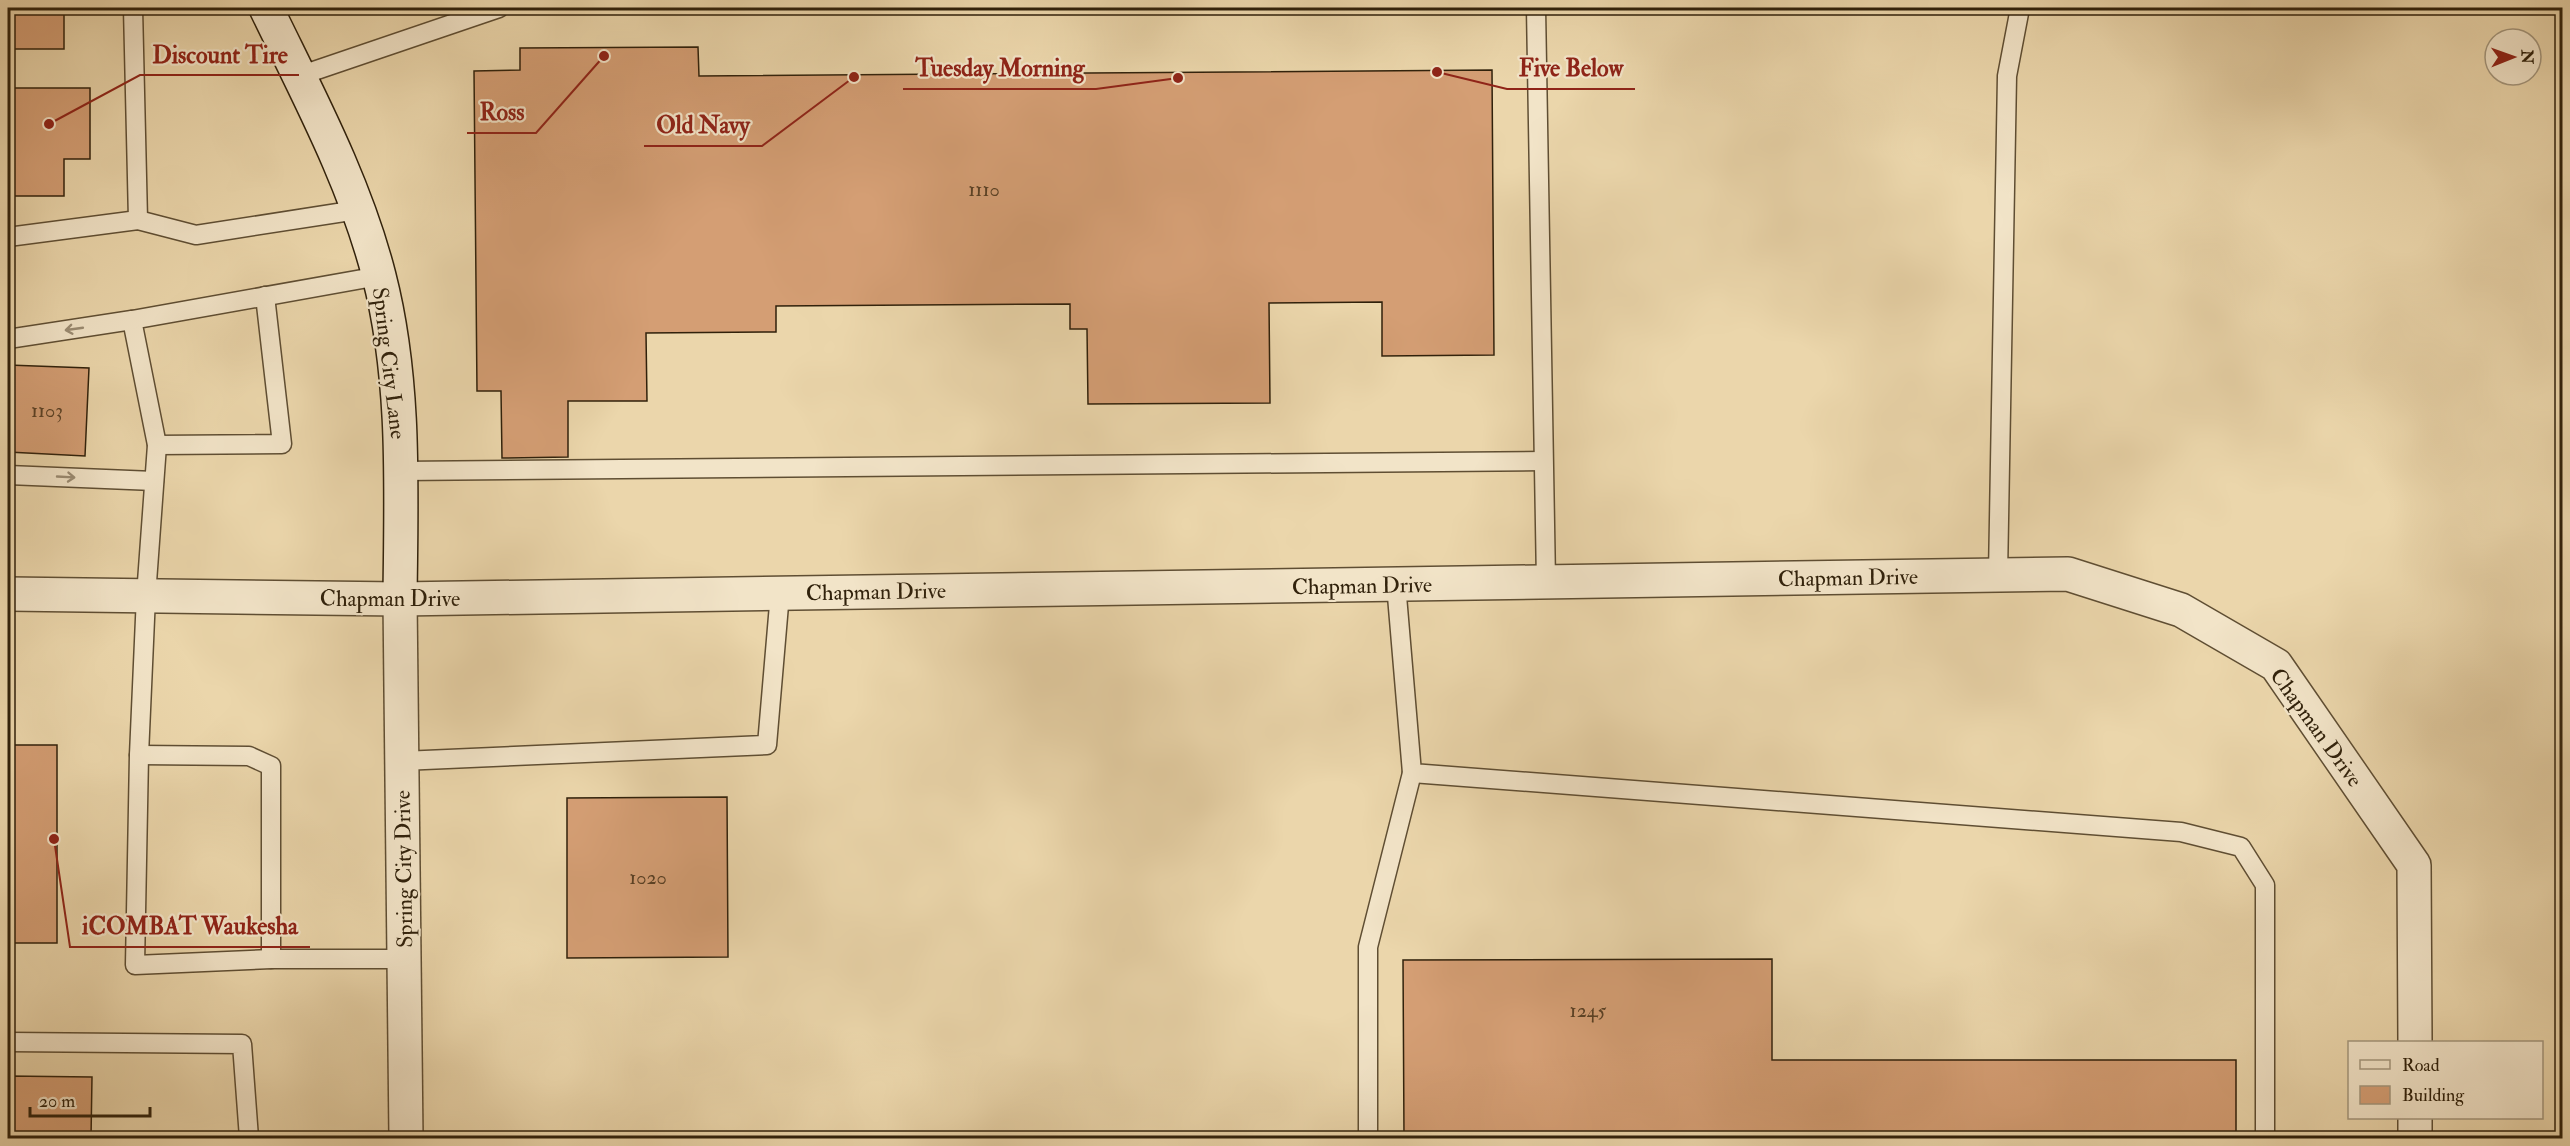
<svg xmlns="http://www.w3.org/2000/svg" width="2570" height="1146" font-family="'IM FELL Double Pica',serif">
<rect width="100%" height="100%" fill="#ebd6ab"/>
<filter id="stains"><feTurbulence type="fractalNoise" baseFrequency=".00333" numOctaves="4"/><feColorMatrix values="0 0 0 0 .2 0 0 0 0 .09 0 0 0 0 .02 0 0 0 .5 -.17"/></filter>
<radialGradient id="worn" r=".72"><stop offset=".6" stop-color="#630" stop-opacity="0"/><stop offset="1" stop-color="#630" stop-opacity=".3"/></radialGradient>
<g fill="#d49e74" stroke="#30210b" stroke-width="1.5">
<rect x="8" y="8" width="56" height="41"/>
<polygon points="698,47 699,76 1492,70 1494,355 1382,356 1382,302 1269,303 1270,403 1088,404 1087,329 1070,329 1070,304 776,306 776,332 646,333 647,401 568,401 568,457 502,458 501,391 477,391 474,71 520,70 520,48"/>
<polygon points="8,88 90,88 90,159 64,159 64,196 8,196"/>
<polygon points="8,365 89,368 85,456 8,452"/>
<rect x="8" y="745" width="49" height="198"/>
<polygon points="727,797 728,957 567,958 567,798"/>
<polygon points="1772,959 1772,1060 2236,1060 2236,1138 1404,1138 1403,960"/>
<polygon points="8,1076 92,1077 91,1138 8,1138"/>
</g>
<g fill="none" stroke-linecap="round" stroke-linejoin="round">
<defs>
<g id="lane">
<polyline points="133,8 138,220"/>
<polyline points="1536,8 1546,582"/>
<polyline points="299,76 499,8"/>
<polyline points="8,237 138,220 196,235 357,210"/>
<polyline points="379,276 132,320 157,445 146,596 139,755 135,965 271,959 404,959"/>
<polyline points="8,339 132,320"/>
<polyline points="157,445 282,444 265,296"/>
<polyline points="401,471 1543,461"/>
<polyline points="8,475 154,481"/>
<polyline points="1998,575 2007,76 2020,8"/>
<polyline points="1396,584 1412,773 2181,832 2241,847 2265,885 2265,1138"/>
<polyline points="139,755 249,756 271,766 271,959"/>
<polyline points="402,761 767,745 780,593"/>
<polyline points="8,1042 242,1044 249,1138"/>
<polyline points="1368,1138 1368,947 1412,773"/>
</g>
<g id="street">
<polyline points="8,594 400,599 2068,574 2181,610 2276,665 2414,865 2415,1042"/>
<polyline points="400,599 406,1138"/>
<polyline points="2415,1118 2415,1138"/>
</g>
<path id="secondary" d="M266,8C308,95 355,182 379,276C406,381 401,492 400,599"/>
</defs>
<use href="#lane" stroke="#5f4e33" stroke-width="21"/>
<use href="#street" stroke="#5f4e33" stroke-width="36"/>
<use href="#secondary" stroke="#30210b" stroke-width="36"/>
<use href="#lane" stroke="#f2e4c8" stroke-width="18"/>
<use href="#street" stroke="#f2e4c8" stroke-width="33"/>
<use href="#secondary" stroke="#f2e4c8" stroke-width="33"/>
</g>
<defs><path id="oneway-shaft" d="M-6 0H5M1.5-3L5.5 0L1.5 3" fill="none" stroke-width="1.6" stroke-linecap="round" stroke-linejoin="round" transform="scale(1.5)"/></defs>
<g stroke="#9b8c73">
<use href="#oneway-shaft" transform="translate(74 329) rotate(172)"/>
<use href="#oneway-shaft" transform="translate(66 477) rotate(3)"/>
</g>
<g text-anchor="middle" stroke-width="4.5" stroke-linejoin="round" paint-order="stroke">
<g font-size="20" fill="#594025">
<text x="984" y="196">1110</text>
<text x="47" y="417">1103</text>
<text x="648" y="884">1020</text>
<text x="1588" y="1017">1245</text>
</g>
<g font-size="22" fill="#30210b" stroke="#f2e4c8">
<text transform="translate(390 363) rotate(83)" y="8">Spring City Lane</text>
<text transform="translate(1848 577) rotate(-1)" y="8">Chapman Drive</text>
<text transform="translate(1362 585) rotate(-1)" y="8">Chapman Drive</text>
<text transform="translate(876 591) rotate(-1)" y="8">Chapman Drive</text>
<text x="390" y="606">Chapman Drive</text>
<text transform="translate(2317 727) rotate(54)" y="8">Chapman Drive</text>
<text transform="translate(403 869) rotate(-91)" y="8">Spring City Drive</text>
</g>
</g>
<path fill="none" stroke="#8f2418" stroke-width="2" d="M49 124L140 75H299M1178 78L1096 89H903M1437 72L1507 89H1635M604 56L536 133H467M854 77L762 146H644M54 839L70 947H310"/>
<g fill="#8f2418" stroke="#f2e4c8" stroke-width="2">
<circle cx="49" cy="124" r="6"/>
<circle cx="1178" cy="78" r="6"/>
<circle cx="1437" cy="72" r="6"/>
<circle cx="604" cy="56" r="6"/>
<circle cx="854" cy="77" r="6"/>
<circle cx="54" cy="839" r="6"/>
</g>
<g font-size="24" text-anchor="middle" font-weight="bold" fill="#8f2418" stroke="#f2e4c8" stroke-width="4.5" stroke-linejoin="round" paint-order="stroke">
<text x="220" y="63">Discount Tire</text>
<text x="1000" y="76">Tuesday Morning</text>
<text x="1571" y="76">Five Below</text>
<text x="502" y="120">Ross</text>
<text x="703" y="133">Old Navy</text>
<text x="190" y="934">iCOMBAT Waukesha</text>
</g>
<rect width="2570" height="1146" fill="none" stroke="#ebd6ab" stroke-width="30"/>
<rect x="9" y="9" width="2552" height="1128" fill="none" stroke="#30210b" stroke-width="3"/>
<rect x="15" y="15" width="2540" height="1116" fill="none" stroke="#30210b" stroke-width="1.5"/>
<rect x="2348" y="1041" width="195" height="78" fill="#f2e4c8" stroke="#a4967c" stroke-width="1.5"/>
<rect x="2360" y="1060" width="30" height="9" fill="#f2e4c8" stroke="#a4967c" stroke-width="1.5"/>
<text x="2402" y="1071" font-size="18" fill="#30210b">Road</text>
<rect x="2360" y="1086" width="30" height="18" fill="#d49e74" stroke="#a4967c" stroke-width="1.5"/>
<text x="2402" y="1101" font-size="18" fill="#30210b">Building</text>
<g transform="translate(2513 57) rotate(89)"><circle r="28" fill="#f2e4c8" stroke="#a4967c" stroke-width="1.5"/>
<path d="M0-4.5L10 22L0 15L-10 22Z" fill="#8f2418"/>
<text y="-9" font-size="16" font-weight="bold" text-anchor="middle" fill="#30210b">N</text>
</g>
<path d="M30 1107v9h120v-9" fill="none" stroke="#30210b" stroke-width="3"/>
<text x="39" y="1107" font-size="18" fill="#30210b" stroke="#f2e4c8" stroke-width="4.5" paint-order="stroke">20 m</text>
<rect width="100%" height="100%" filter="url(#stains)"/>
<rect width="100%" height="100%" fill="url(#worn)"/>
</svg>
